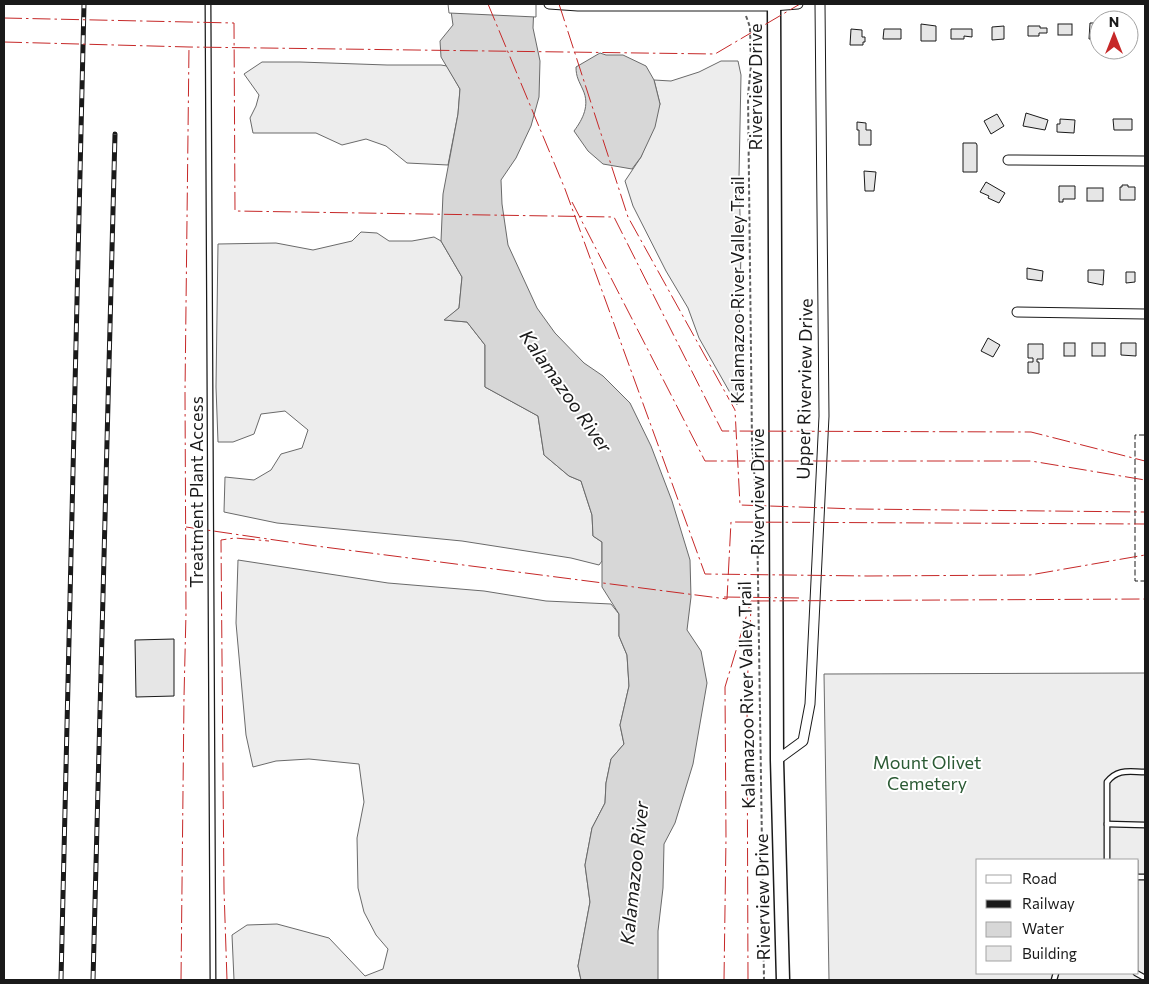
<svg xmlns="http://www.w3.org/2000/svg" width="1149" height="984" font-family="Commissioner,sans-serif">
<rect width="100%" height="100%" fill="#fff"/>
<g fill="#ededed" stroke="#6a6a6a" fill-rule="evenodd">
<polygon points="721,61 738,61 741,75 739,177 741,253 737,405 699,338 688,308 666,271 633,206 625,181 641,157 660,104 654,80 671,81 699,72"/>
<polygon points="262,62 300,62 387,65 441,65 447,66 460,89 458,114 448,165 407,163 386,146 366,139 342,145 316,133 253,133 250,118 256,106 259,95 244,74"/>
<polygon points="361,232 377,233 389,241 412,241 434,237 441,241 462,277 459,308 445,320 467,322 485,345 485,387 538,416 544,455 569,476 581,481 592,515 593,536 602,542 602,561 599,565 571,558 462,541 277,523 224,512 225,477 254,480 271,470 281,454 302,448 308,430 285,411 261,414 254,434 233,442 218,442 216,387 218,244 276,243 313,250 352,241"/>
<polygon points="238,560 388,583 484,591 546,601 611,604 619,614 619,636 627,655 629,686 620,725 624,744 611,759 606,783 605,803 592,828 585,865 590,902 578,966 581,980 234,980 232,935 247,925 277,924 329,938 365,976 383,969 388,949 376,935 364,912 358,888 357,838 364,802 359,764 309,759 276,761 253,767 246,735 236,623"/>
<path d="M1145,673V980H829L824,674ZM978,860H1138V973H978Z"/>
</g>
<g fill="#d7d7d7" stroke="#6a6a6a">
<polygon points="450,4 534,4 533,28 540,61 539,97 531,126 516,158 501,180 502,204 508,245 537,308 555,333 584,363 603,376 630,403 651,446 672,501 690,560 691,597 687,630 701,651 707,683 693,764 675,823 664,844 663,888 658,931 658,980 581,980 578,966 590,902 585,865 592,828 605,803 606,783 611,759 624,744 620,725 629,686 627,655 619,636 619,614 602,587 602,542 593,536 592,515 581,481 569,476 544,455 538,416 485,387 485,345 467,322 444,320 459,308 462,277 441,241 443,194 458,114 460,89 441,57 440,41 453,25"/>
<path d="M600,53L606,55H623L646,66L654,80L660,104L655,127L641,157L632,169L603,164L588,151L574,131C583,119 590,105 583,90C579,81 576,77 576,67Z"/>
</g>
<polygon fill="#fff" stroke="#6a6a6a" points="448,4 536,4 536,17 449,13"/>
<g fill="#e6e6e6" stroke="#1a1a1a">
<polygon points="1090,23 1099,23 1099,39 1089,39"/>
<polygon points="921,24 936,26 936,41 921,41"/>
<rect x="1058" y="24" width="14" height="11"/>
<rect x="1129" y="24" width="5" height="14"/>
<polygon points="1004,26 1004,39 992,40 992,27"/>
<polygon points="1028,26 1040,26 1040,28 1047,28 1047,33 1039,33 1039,36 1028,36"/>
<polygon points="851,29 862,30 862,37 865,37 865,42 863,42 863,45 850,45"/>
<polygon points="884,29 901,29 901,39 883,39"/>
<polygon points="951,29 972,29 972,37 964,36 964,39 951,39"/>
<polygon points="1026,113 1048,120 1045,130 1023,126"/>
<polygon points="997,114 1004,126 991,134 984,121"/>
<polygon points="1060,119 1075,120 1074,133 1057,132 1057,124 1060,124"/>
<polygon points="1113,119 1132,119 1132,130 1114,130"/>
<polygon points="857,122 866,123 866,130 871,130 871,145 859,145 859,130 857,130"/>
<polygon points="963,143 976,143 977,145 977,172 963,172"/>
<polygon points="864,171 876,172 874,191 865,191"/>
<polygon points="986,182 1005,193 999,203 988,198 989,196 980,192"/>
<polygon points="1122,185 1128,185 1128,187 1135,187 1135,200 1120,200 1120,187 1122,187"/>
<polygon points="1059,186 1075,186 1075,199 1063,199 1063,202 1059,202"/>
<rect x="1087" y="188" width="16" height="13"/>
<polygon points="1027,268 1043,271 1042,281 1027,279"/>
<polygon points="1088,270 1104,270 1103,285 1088,282"/>
<polygon points="1126,272 1135,272 1135,282 1126,283"/>
<polygon points="988,338 1000,345 993,357 981,351"/>
<rect x="1064" y="343" width="11" height="13"/>
<rect x="1092" y="343" width="13" height="13"/>
<polygon points="1121,343 1136,343 1136,356 1121,355"/>
<polygon points="1028,344 1043,344 1043,359 1037,359 1037,362 1039,362 1039,373 1028,373 1028,362 1033,362 1033,358 1028,358"/>
<polygon points="174,639 174,696 136,697 135,640"/>
</g>
<g fill="none" stroke-linecap="round" stroke-linejoin="round">
<defs>
<g id="lane">
<polyline points="208,4 213,980"/>
<polyline points="1107,824 1145,825"/>
<path d="M1107,860V782C1118,768 1130,772 1145,772"/>
<polyline points="1138,877 1145,877"/>
<polyline points="1136,973 1145,978"/>
<polyline points="1054,980 1056,973"/>
</g>
<g id="street">
<polyline points="549,4 578,6 773,6 798,4"/>
<polyline points="1008,160 1145,161"/>
<polyline points="1017,312 1145,314"/>
<polyline points="777,760 803,741 810,704 824,416 820,4"/>
</g>
<polyline id="secondary" points="774,4 777,760 783,980"/>
</defs>
<use href="#lane" stroke="#1a1a1a" stroke-width="7"/>
<use href="#street" stroke="#1a1a1a" stroke-width="11"/>
<use href="#secondary" stroke="#1a1a1a" stroke-width="15"/>
<polyline stroke="#5f5f5f" stroke-width="2" stroke-dasharray="4 2.5" stroke-linecap="butt" points="746,16 750,27 751,66 748,95 752,442 757,512 764,980"/>
<use href="#lane" stroke="#fff" stroke-width="4.5"/>
<use href="#street" stroke="#fff" stroke-width="9"/>
<use href="#secondary" stroke="#fff" stroke-width="12"/>
<defs>
<g id="rail">
<polyline points="61,980 84,4"/>
<polyline points="93,980 115,134"/>
</g>
</defs>
<use href="#rail" stroke="#1a1a1a" stroke-width="5"/>
<use href="#rail" stroke="#fff" stroke-width="3" stroke-dasharray="9" stroke-linecap="butt"/>
<polyline stroke="#1a1a1a" stroke-width="1" stroke-dasharray="6 2.5" stroke-linecap="butt" points="1145,435 1135,435 1135,581 1145,581"/>
<g stroke="#c62828" stroke-width="1" stroke-dasharray="18 4 2.5 4" stroke-linecap="butt">
<polyline points="488,4 565,189 705,574 867,576 1030,575 1145,555"/>
<polyline points="559,4 628,217 735,410 740,505 857,509 1145,512"/>
<polyline points="4,18 234,23 235,211 614,217 722,431 1031,432 1145,461"/>
<polyline points="4,42 189,47 715,54 800,4"/>
<polyline points="572,202 705,461 1031,461 1145,480"/>
<polyline points="186,527 316,546 727,599 731,522 1145,524"/>
<polyline points="724,597 799,598"/>
<polyline points="751,601 1145,599"/>
<polyline points="181,980 184,697 186,613 185,393 189,47"/>
<polyline points="227,980 224,890 221,540 235,538 269,541"/>
<polyline points="724,980 726,838 725,687 751,601"/>
<polyline points="748,980 747,690 751,608"/>
</g>
</g>
<g text-anchor="middle" stroke-width="4" stroke-linejoin="round" paint-order="stroke">
<g font-size="18" fill="#1a1a1a" stroke="#fff">
<text transform="translate(756 87) rotate(-90)" y="6">Riverview Drive</text>
<text transform="translate(738 290) rotate(-90)" y="6">Kalamazoo River Valley Trail</text>
<text transform="translate(805 389) rotate(-89)" y="6">Upper Riverview Drive</text>
<text transform="translate(197 492) rotate(-90)" y="6">Treatment Plant Access</text>
<text transform="translate(758 492) rotate(-90)" y="6">Riverview Drive</text>
<text transform="translate(747 695) rotate(-91)" y="6">Kalamazoo River Valley Trail</text>
<text transform="translate(763 897) rotate(-91)" y="6">Riverview Drive</text>
</g>
<g font-size="18" fill="#2b5a34" stroke="#fff">
<text x="927" y="769">Mount Olivet<tspan x="927" dy="21">Cemetery</tspan></text>
</g>
<g font-size="19" font-style="italic" fill="#1a1a1a" stroke="#fff">
<text transform="translate(566 391) rotate(55)" y="7">Kalamazoo River</text>
<text transform="translate(634 873) rotate(-84)" y="7">Kalamazoo River</text>
</g>
</g>
<rect width="1149" height="984" fill="none" stroke="#1a1a1a" stroke-width="10"/>
<rect x="976" y="859" width="162" height="115" fill="#ffffff" stroke="#a3a3a3"/>
<rect x="986" y="875" width="25" height="8" fill="#ffffff" stroke="#a3a3a3"/>
<text x="1022" y="884" font-size="15" fill="#1a1a1a">Road</text>
<rect x="986" y="900" width="25" height="8" fill="#1a1a1a" stroke="#a3a3a3"/>
<text x="1022" y="909" font-size="15" fill="#1a1a1a">Railway</text>
<rect x="986" y="922" width="25" height="15" fill="#d7d7d7" stroke="#a3a3a3"/>
<text x="1022" y="934" font-size="15" fill="#1a1a1a">Water</text>
<rect x="986" y="946" width="25" height="15" fill="#e6e6e6" stroke="#a3a3a3"/>
<text x="1022" y="959" font-size="15" fill="#1a1a1a">Building</text>
<g transform="translate(1114 35)"><circle r="24" fill="#ffffff" stroke="#a3a3a3"/>
<path d="M0-4L9 19L0 12L-9 19Z" fill="#c62828"/>
<text y="-8" font-size="14" font-weight="bold" text-anchor="middle" fill="#1a1a1a">N</text>
</g>
</svg>
